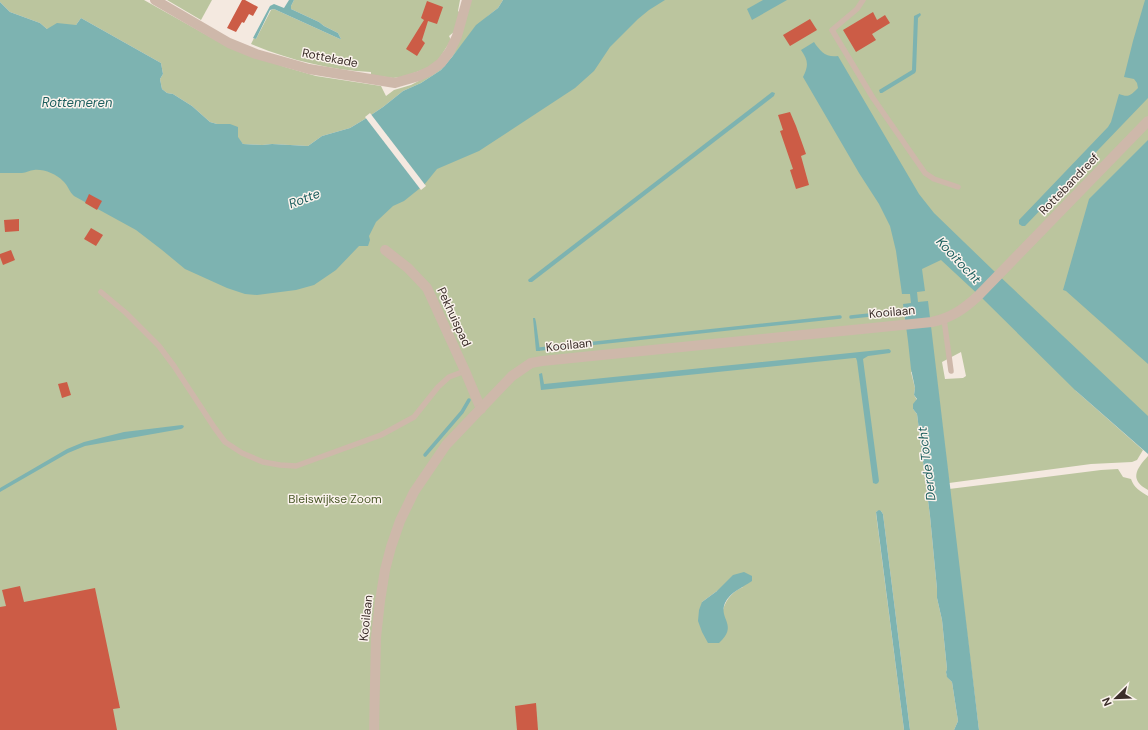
<svg xmlns="http://www.w3.org/2000/svg" width="1148" height="730" font-family="'DM Sans',sans-serif">
<rect width="100%" height="100%" fill="#f4e9e0"/>
<g fill="#bbc59e" fill-rule="evenodd">
<polygon points="0,0 144,0 228,47 285,67 316,76 381,86 386,96 394,90 411,85 430,75 438,70 471,0 503,0 498,8 488,16 466,40 441,70 421,83 403,91 383,107 365,119 350,128 322,136 308,146 272,144 262,145 243,144 226,124 217,124 210,122 192,106 173,94 167,93 162,89 160,79 163,74 161,63 81,18 76,25 47,29 40,23 10,12 0,2"/>
<polygon points="167,0 212,0 201,20"/>
<path d="M294,0H460L458,11L460,13L455,31L449,36L451,40L437,62L428,68L402,77L393,78L371,75V72C330,70 289,60 251,44L254,38L256,39L271,10L274,9L340,39H341L338,33L324,26L319,22L291,9V6Z"/>
<path d="M630,0H1148V431L1075,390L1143,450L1137,460L1132,462L1091,464L949,483L935,366L911,372L915,388L914,395L917,400L913,409L917,414L930,516L937,589V598L942,620L947,669C945,675 948,678 952,682L958,721L954,730H910L883,514L881,511H877L876,513L904,730H0V132L220,266ZM961,352L966,376L963,378L945,379L942,362ZM743,587C733,591 726,599 723,610L702,602L717,591Z"/>
<path d="M1148,456V490C1129,480 1136,469 1148,456Z"/>
<path d="M1118,469L1123,477L1131,479C1134,488 1140,491 1148,496V730H979L949,489L1101,470Z"/>
</g>
<g fill="#7db3b1">
<polygon points="289,0 294,0 291,6 291,9 319,22 324,26 338,33 341,39 340,39 274,9 270,10 256,39 253,38 270,6 274,4 284,8"/>
<path d="M503,0H665L649,10L638,19L610,47L594,71L575,88L479,151L437,169L424,185L404,201L393,206L376,222L369,236L370,240L368,246H359L336,270L314,285L296,290L257,295L245,294L227,288L185,269L162,250L136,230L74,196C69,192 68,185 63,181C56,174 44,169 34,170C30,170 26,173 22,173C15,173 7,173 0,173V2L10,12L40,23L47,29L57,23L76,25L81,18L161,63L163,74L160,79L162,89L167,93L173,94L192,106L210,122L217,124H230L238,127V137L243,144L262,145L272,144L308,146L322,136L350,128L365,119L383,107L403,91L421,83L441,70L452,57L476,25L498,8Z"/>
<polygon points="763,0 787,0 752,20 747,9"/>
<path d="M1145,0H1148V98L1025,226H1022L1019,224V220L1108,127L1111,122L1119,94C1129,98 1131,95 1138,88L1137,83L1134,79L1124,77L1133,41Z"/>
<polygon points="920,13 921,15 918,18 916,71 915,73 882,93 880,93 879,90 912,70 914,16"/>
<path d="M814,42C820,51 826,58 838,56L919,194L934,213L994,271L1148,416V454L1075,390L983,299L941,260L922,269L925,291L917,292L918,302L928,301L979,730H954L958,721L952,682L947,677L946,672L947,669L942,620L937,598V589L930,516L917,414L913,409V404L917,399L914,395L915,388L911,369L908,341L903,304L911,303L910,294H902L896,251L890,226L879,204L859,173L803,77C809,65 808,60 801,50Z"/>
<polygon points="772,92 775,93 774,96 532,282 529,282 528,280 529,279"/>
<polygon points="1148,140 1148,364 1066,291 1063,290 1089,199"/>
<polygon points="533,318 535,318 536,322 540,351 536,351"/>
<polygon points="889,349 891,351 890,353 868,356 863,359 879,481 878,483 876,484 873,483 857,361 856,358 854,358 541,390 539,374 542,373 544,384"/>
<polygon points="182,425 184,426 183,428 181,429 85,446 68,453 0,492 0,488 67,449 84,442 124,432"/>
<polygon points="879,510 881,511 883,514 910,730 904,730 876,512"/>
<path d="M744,572L752,576V581C742,588 730,592 725,603C718,619 739,625 719,643H708L702,632L698,621L699,610L702,602L717,591L733,575Z"/>
</g>
<polygon fill="#f4e9e0" points="370,113 426,186 421,190 365,117"/>
<g fill="none" stroke-linecap="round" stroke-linejoin="round">
<g stroke="#7db3b1" stroke-width="3.5">
<polyline points="851,317 888,313"/>
<polyline points="540,349 840,317"/>
<polyline points="425,455 462,412 469,400"/>
</g>
</g>
<g fill="#cc5c46">
<polygon points="242,0 245,0 258,7 253,16 249,14 244,23 242,22 236,32 227,28"/>
<polygon points="427,1 443,7 437,24 428,21 422,40 425,43 417,56 406,49 424,20 421,18"/>
<polygon points="873,12 877,20 885,15 890,23 872,34 876,40 856,52 843,30"/>
<polygon points="810,19 817,30 790,46 783,35"/>
<polygon points="790,112 796,126 806,154 801,156 809,185 796,189 790,170 793,169 780,131 783,130 778,115"/>
<polygon points="89,194 102,201 97,210 85,203"/>
<polygon points="19,219 19,231 5,232 4,220"/>
<polygon points="91,228 103,235 96,246 84,239"/>
<polygon points="11,250 15,260 3,265 0,257 0,254"/>
<polygon points="67,382 71,395 62,398 58,384"/>
<polygon points="20,586 24,602 95,588 120,708 113,709 117,730 0,730 0,607 6,606 2,590"/>
<polygon points="536,703 538,730 517,730 515,706"/>
</g>
<g fill="none" stroke-linecap="round" stroke-linejoin="round">
<g stroke="#ceb8aa" stroke-width="5.5">
<polyline points="863,0 857,9 832,30 873,98 925,173 934,179 958,187"/>
<polyline points="101,292 126,313 159,346 174,366 214,427 225,442 242,453 263,462 280,465 296,466 381,435 414,417 438,387 449,377 465,371"/>
<polyline points="944,319 951,371"/>
</g>
<g stroke="#ceb8aa" stroke-width="10">
<polyline points="155,0 229,43 256,54 309,69 395,83 419,76 430,71 441,63 450,51 457,36 467,0"/>
<polyline points="385,250 408,268 427,288 465,371 481,409"/>
</g>
<path stroke="#ceb8aa" stroke-width="10" d="M374,730L376,637L380,601L385,570L391,547L400,521L414,492L446,445L512,376L531,363L542,361L932,322C951,318 964,309 978,296L1148,121"/>
</g>
<g text-anchor="middle" stroke-width="3" stroke-linejoin="round" paint-order="stroke">
<g font-size="12" fill="#3b2e2a" stroke="#fbf3ed">
<text transform="translate(330 58) rotate(11)" y="4">Rottekade</text>
<text transform="translate(1069 184) rotate(-46)" y="4">Rottebandreef</text>
<text transform="translate(892 312) rotate(-5)" y="4">Kooilaan</text>
<text transform="translate(454 317) rotate(65)" y="4">Pekhuispad</text>
<text transform="translate(569 345) rotate(-6)" y="4">Kooilaan</text>
<text transform="translate(366 618) rotate(-84)" y="4">Kooilaan</text>
</g>
<g font-size="12" fill="#4d5b2c" stroke="#fbf3ed">
<text x="335" y="503">Bleiswijkse Zoom</text>
</g>
<g font-size="13" font-style="italic" fill="#1d5f5e" stroke="#fbf3ed">
<text x="77" y="107">Rottemeren</text>
<text transform="translate(304 198) rotate(-21)" y="5">Rotte</text>
<text transform="translate(959 260) rotate(47)" y="5">Kooitocht</text>
<text transform="translate(926 464) rotate(-97)" y="5">Derde Tocht</text>
</g>
</g>
<g transform="translate(1116 698) rotate(247)" stroke="#fbf3ed" stroke-width="3" paint-order="stroke">
<path d="M0-3L7 15L0 10L-7 15Z" fill="#3b2e2a"/>
<text y="-6" font-size="11" font-weight="bold" text-anchor="middle" fill="#3b2e2a">N</text>
</g>
</svg>
